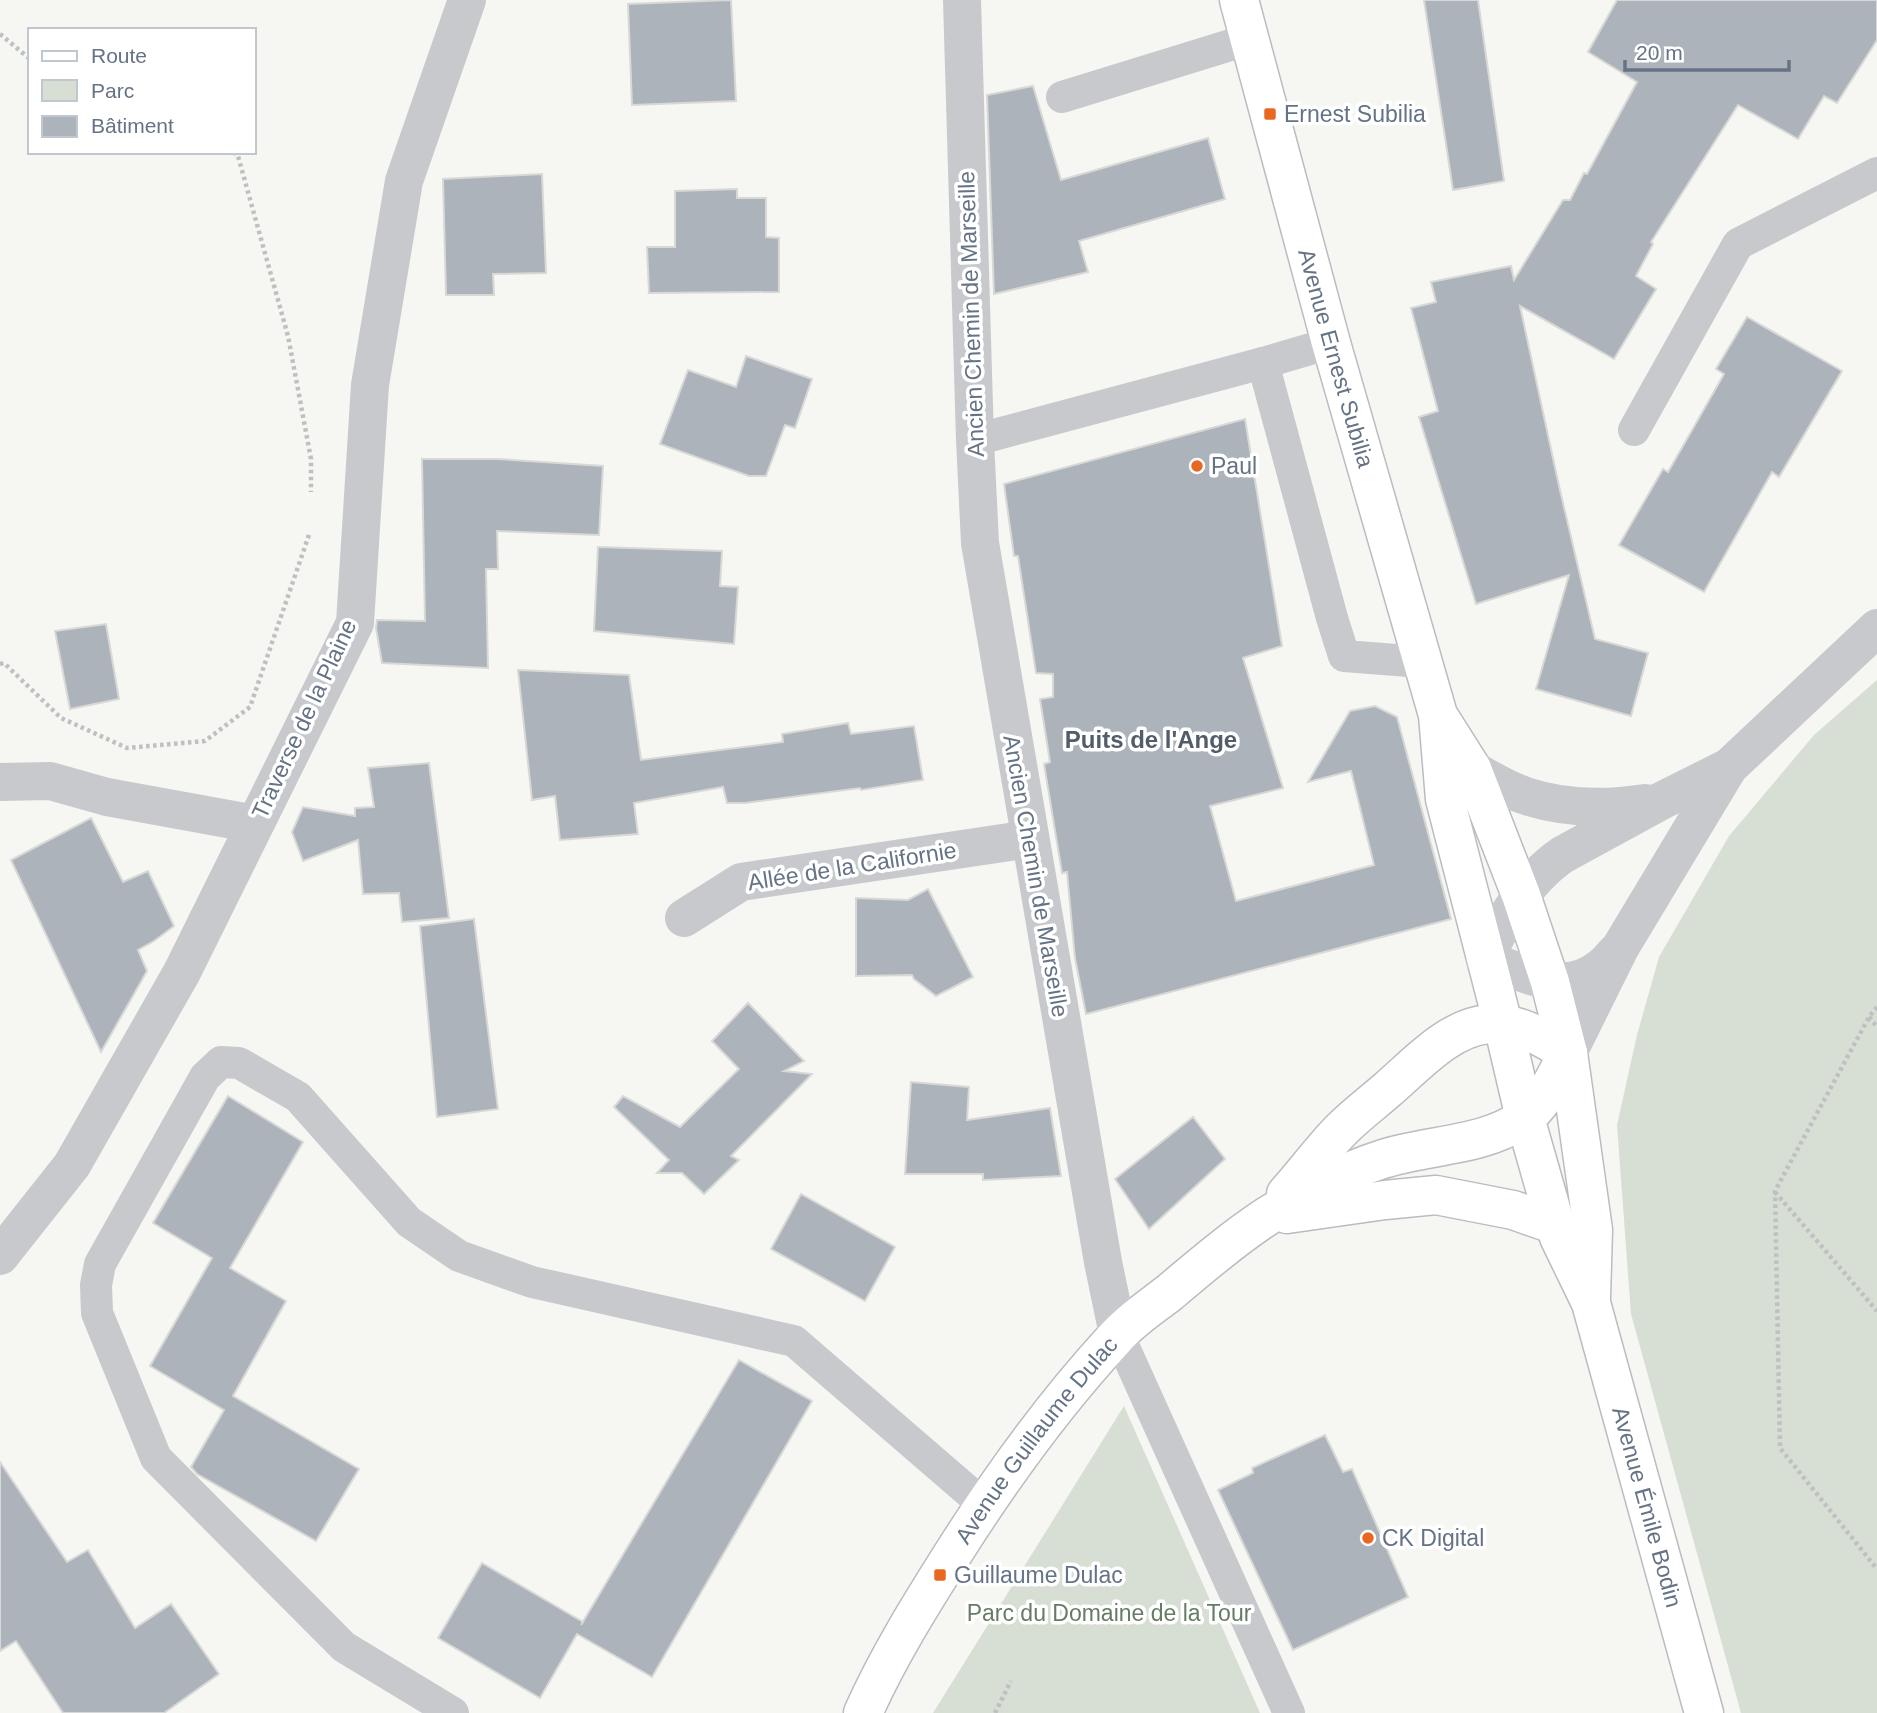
<svg xmlns="http://www.w3.org/2000/svg" width="1877" height="1713" font-family="Helvetica,sans-serif">
<rect width="100%" height="100%" fill="#f6f7f3"/>
<g fill="#d7ded4">
<polygon points="1877,680 1877,1713 1741,1713 1631,1314 1617,1125 1637,1035 1659,957 1729,836 1814,735"/>
<polygon points="1124,1406 1260,1713 933,1713"/>
</g>
<g fill="#acb3ba" stroke="#d8d8d6" stroke-width="2">
<polygon points="731,0 736,101 632,105 628,4"/>
<polygon points="1424,0 1478,0 1504,181 1453,190"/>
<polygon points="1617,0 1877,0 1877,40 1837,103 1824,96 1798,139 1738,105 1651,242 1653,244 1636,276 1656,289 1614,359 1520,306 1559,486 1595,639 1648,653 1631,716 1536,689 1569,575 1476,604 1419,417 1438,411 1411,308 1436,302 1431,282 1511,266 1514,280 1563,200 1570,200 1584,173 1587,174 1637,82 1588,52"/>
<polygon points="1033,86 1061,180 1208,138 1225,199 1079,241 1088,272 994,294 987,95"/>
<polygon points="542,174 546,273 493,274 494,295 446,295 443,179"/>
<polygon points="737,189 737,198 766,198 766,237 779,238 779,292 649,293 647,247 675,247 675,191"/>
<polygon points="1747,317 1842,371 1779,477 1772,472 1704,592 1619,545 1663,469 1668,472 1695,425 1724,374 1716,369"/>
<polygon points="746,356 812,379 795,428 785,425 766,476 749,476 660,444 688,370 736,387"/>
<polygon points="1245,419 1282,646 1243,658 1283,788 1210,806 1236,901 1374,865 1351,771 1308,782 1350,711 1375,706 1397,717 1451,919 1086,1014 1075,958 1067,872 1062,873 1044,764 1050,762 1040,699 1053,697 1053,674 1036,673 1018,556 1014,556 1004,484"/>
<polygon points="422,459 497,459 603,466 599,535 497,531 498,569 486,569 488,668 382,663 376,628 377,620 425,621"/>
<polygon points="598,547 722,551 720,586 738,587 734,644 594,631"/>
<polygon points="106,624 119,699 70,709 55,631"/>
<polygon points="518,670 629,675 641,760 783,742 782,734 848,723 851,734 914,726 923,780 861,790 860,788 745,803 727,803 723,787 634,803 638,834 560,840 555,796 532,800"/>
<polygon points="429,763 449,918 402,922 399,893 363,894 358,840 303,861 292,832 303,807 355,816 355,808 374,807 368,768"/>
<polygon points="91,818 123,882 148,871 174,926 154,941 138,950 147,971 101,1052 11,860"/>
<polygon points="928,889 973,977 936,996 914,979 912,975 856,976 856,898 908,900"/>
<polygon points="474,919 498,1109 437,1117 420,926"/>
<polygon points="748,1003 804,1061 784,1071 812,1074 731,1156 739,1160 704,1194 682,1173 657,1173 669,1160 614,1107 623,1096 680,1127 739,1069 712,1041"/>
<polygon points="911,1082 969,1087 967,1120 1050,1108 1061,1176 983,1180 983,1174 905,1174"/>
<polygon points="228,1096 303,1142 230,1268 286,1301 233,1396 359,1469 316,1541 197,1474 191,1467 224,1410 150,1366 212,1258 153,1223"/>
<polygon points="1193,1117 1225,1159 1149,1229 1115,1179"/>
<polygon points="801,1194 895,1247 865,1301 771,1249"/>
<polygon points="739,1360 812,1401 652,1677 577,1634 540,1698 438,1638 482,1563 583,1622 581,1625"/>
<polygon points="1325,1435 1343,1472 1352,1469 1408,1597 1293,1650 1218,1490 1253,1473 1252,1468"/>
<polygon points="0,1462 67,1562 88,1550 135,1628 171,1604 219,1674 164,1713 63,1713 16,1641 0,1651"/>
</g>
<g fill="none" stroke-linecap="round" stroke-linejoin="round">
<defs>
<g id="secondary">
<path id="s1" d="M1239,0L1331,343L1438,715L1445,799L1503,1024L1525,1118L1559,1237L1591,1303L1704,1713"/>
<polyline points="1441,720 1472,769 1521,895 1550,982 1568,1053 1593,1230 1591,1298"/>
<path d="M1286,1194C1305,1173 1322,1149 1342,1129C1356,1115 1372,1103 1387,1090C1416,1065 1449,1027 1489,1024C1518,1022 1544,1038 1568,1053"/>
<polyline points="1287,1214 1385,1200 1436,1195 1513,1210 1556,1225"/>
<path id="s2" d="M863,1713C888,1657 921,1604 954,1552C1002,1476 1055,1403 1116,1337C1131,1320 1151,1307 1169,1293C1201,1266 1234,1238 1269,1215C1305,1193 1342,1172 1383,1159C1429,1144 1483,1147 1524,1118C1545,1104 1556,1074 1568,1053"/>
</g>
</defs>
<use href="#secondary" stroke="#b9bcc1" stroke-width="41"/>
<g stroke="#bec0c2" stroke-width="4.5" stroke-dasharray="3.5 3.5" stroke-linecap="butt">
<polyline points="0,34 30,59"/>
<polyline points="233,152 238,156 288,336 311,459 311,492"/>
<polyline points="0,664 4,663 61,718 127,748 205,741 250,707 310,532"/>
<polyline points="1877,1007 1869,1017 1775,1191 1780,1448 1877,1569"/>
<polyline points="1869,1017 1877,1027"/>
<polyline points="1775,1192 1877,1311"/>
<polyline points="995,1713 1011,1681"/>
</g>
<g stroke="#c7c9cd" stroke-width="32">
<polyline points="1062,97 1250,39"/>
<polyline points="1263,363 1332,618 1344,656 1422,662"/>
<polyline points="1634,430 1738,244 1877,173"/>
<polyline points="975,440 1263,363 1331,343"/>
<polyline points="1118,1334 1289,1713"/>
<polyline points="453,1713 344,1647 156,1458 97,1313 96,1285 100,1264 205,1077 221,1062 239,1063 298,1097 409,1222 459,1256 532,1282 794,1341 984,1505"/>
</g>
<g stroke="#c7c9cd" stroke-width="38">
<polyline points="962,0 975,440 980,543 1103,1262 1118,1334"/>
<polyline points="0,782 50,781 107,797 255,824"/>
<polyline points="684,918 741,882 1030,839"/>
<polyline points="0,1256 72,1165 182,972 355,623 370,385 404,181 467,0"/>
</g>
<g stroke="#c7c9cd" stroke-width="38">
<path d="M1472,769C1489,779 1507,790 1526,796C1565,809 1606,809 1645,803"/>
<path d="M1616,952C1611,958 1606,964 1600,968C1565,997 1522,972 1485,959C1504,919 1525,881 1562,855L1661,801L1729,767"/>
<polyline points="1568,1053 1620,948 1729,767 1877,628"/>
</g>
<use href="#secondary" stroke="#fff" stroke-width="38"/>
</g>
<g fill="#e86822" stroke="#fff" stroke-width="2.5">
<rect x="1263" y="107" width="14" height="14" rx="3.5"/>
<circle cx="1197" cy="466" r="7"/>
<circle cx="1368" cy="1538" r="7"/>
<rect x="933" y="1568" width="14" height="14" rx="3.5"/>
</g>
<g text-anchor="middle" stroke-width="7" stroke-linejoin="round" paint-order="stroke">
<g font-size="23" fill="#657385" stroke="#fff" text-anchor="start">
<text x="1284" y="122">Ernest Subilia</text>
<text x="1211" y="474">Paul</text>
<text x="1382" y="1546">CK Digital</text>
<text x="954" y="1583">Guillaume Dulac</text>
</g>
<g font-size="23" fill="#657385" stroke="#fff">
<text transform="translate(971 314) rotate(-92)" y="8">Ancien Chemin de Marseille</text>
<text dy="8" stroke="none"><textPath href="#s1" startOffset="371">Avenue Ernest Subilia</textPath></text>
<text transform="translate(304 719) rotate(-65)" y="8">Traverse de la Plaine</text>
<text transform="translate(852 866) rotate(-9)" y="8">Allée de la Californie</text>
<text transform="translate(1036 876) rotate(80)" y="8">Ancien Chemin de Marseille</text>
<text dy="8" stroke="none"><textPath href="#s2" startOffset="324">Avenue Guillaume Dulac</textPath></text>
<text dy="8" stroke="none"><textPath href="#s1" startOffset="1564">Avenue Émile Bodin</textPath></text>
</g>
<g font-size="23" fill="#667c64" stroke="#fff">
<text x="1109" y="1621">Parc du Domaine de la Tour</text>
</g>
<g font-size="24" font-weight="bold" fill="#535d6a" stroke="#fff">
<text x="1151" y="748">Puits de l'Ange</text>
</g>
</g>
<rect x="28" y="28" width="228" height="126" fill="#ffffff" stroke="#c1c7ce" stroke-width="2"/>
<rect x="42" y="51" width="35" height="10" fill="#ffffff" stroke="#c1c7ce" stroke-width="2"/>
<text x="91" y="63" font-size="21" fill="#657385">Route</text>
<rect x="42" y="80" width="35" height="21" fill="#d7ded4" stroke="#c1c7ce" stroke-width="2"/>
<text x="91" y="98" font-size="21" fill="#657385">Parc</text>
<rect x="42" y="116" width="35" height="21" fill="#acb3ba" stroke="#c1c7ce" stroke-width="2"/>
<text x="91" y="133" font-size="21" fill="#657385">Bâtiment</text>
<path d="M1625 60v10h164v-10" fill="none" stroke="#657385" stroke-width="3.5"/>
<text x="1636" y="60" font-size="21" fill="#657385" stroke="#ffffff" stroke-width="5" paint-order="stroke">20 m</text>
</svg>
